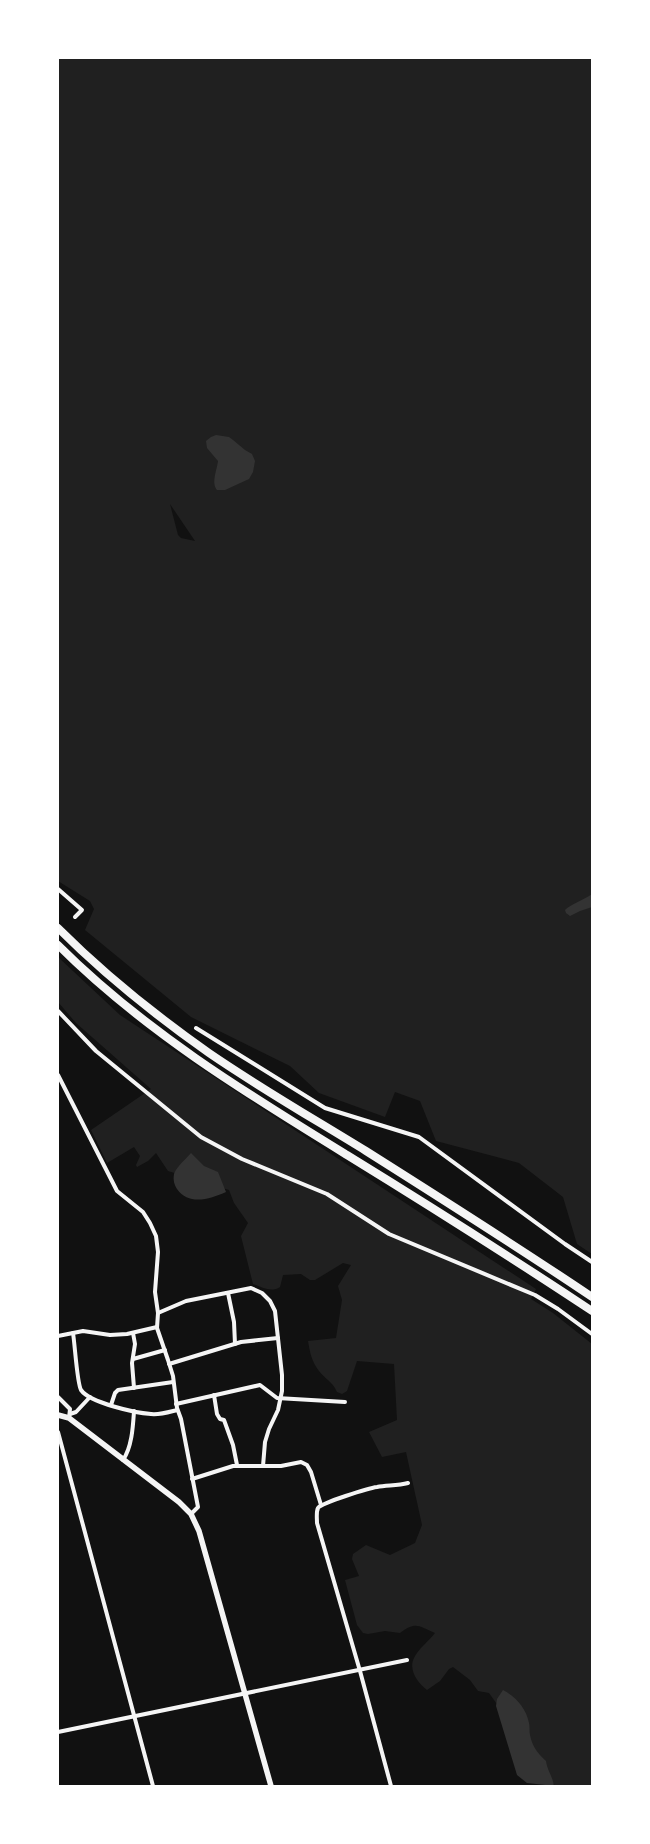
<svg xmlns="http://www.w3.org/2000/svg" width="650" height="1844" font-family="'Noto Sans',sans-serif">
<rect width="100%" height="100%" fill="#111"/>
<g fill="#202020" fill-rule="evenodd">
<path d="M58,58H592V1254L577,1244L563,1197L519,1163L436,1141L420,1101L395,1092L385,1117L319,1093L290,1066L191,1017L85,930L94,909L90,901L58,881V867L59,865L58,864ZM170,504L195,541L181,538L178,535Z"/>
<path d="M58,957L120,1015L536,1289L531,1299L553,1313L592,1344V1786H555L489,1693L478,1691L470,1680L453,1667L449,1669L440,1681L427,1690C418,1683 408,1670 414,1658C418,1649 429,1641 435,1633C419,1626 415,1621 400,1633L385,1631L368,1634L363,1633L357,1625L345,1580L359,1576L352,1559L353,1554L366,1545L390,1555L415,1543L422,1525L406,1452L382,1457L369,1432L397,1420L394,1364L357,1361L347,1391L342,1394L337,1392C332,1381 326,1380 319,1371C312,1362 310,1353 308,1341L336,1338L342,1300L338,1286L351,1265L343,1263L315,1280H310L301,1274L283,1275L280,1287C271,1293 262,1287 253,1284L241,1236L248,1223L234,1203L229,1190L168,1171L156,1153L148,1161L137,1167L136,1165L140,1156L134,1147L107,1163L91,1130L151,1089L76,1023L58,1002Z"/>
</g>
<g fill="#333">
<path d="M216,435L229,437L233,440L245,450L252,454L255,461L253,472L249,479L225,490H217C211,483 217,470 218,461L207,448L206,441L211,437Z"/>
<path d="M592,894V907L580,911L570,916L566,913L565,910C570,905 585,899 592,894Z"/>
<path d="M191,1153L204,1166L218,1172L226,1192C210,1199 189,1206 177,1189C174,1184 173,1180 174,1174C177,1166 186,1159 191,1153Z"/>
<path d="M503,1690C516,1697 526,1708 529,1723C530,1727 529,1731 530,1735C532,1746 538,1754 546,1761C547,1770 553,1777 554,1786L527,1783L517,1775L496,1706L497,1699Z"/>
</g>
<g fill="none" stroke-linecap="round" stroke-linejoin="round">
<g stroke="#f5f5f5" stroke-width="4">
<polyline points="58,889 82,910 75,917"/>
<polyline points="58,1011 96,1051 201,1137 242,1159 327,1194 389,1234 535,1295 558,1309 592,1334"/>
<polyline points="196,1028 325,1108 419,1137 565,1244 592,1262"/>
<polyline points="58,1075 117,1191 143,1212 150,1223 156,1236 158,1252 155,1292 158,1313 157,1328 168,1360 173,1376 177,1408 181,1419 198,1507 191,1514"/>
<polyline points="228,1293 234,1322 235,1344"/>
<polyline points="158,1313 186,1301 251,1288 262,1293 270,1301 275,1311 282,1375 282,1391 278,1410 269,1429 265,1442 263,1466"/>
<path d="M73,1333C75,1345 77,1383 81,1390C90,1403 136,1413 151,1414C160,1415 169,1412 177,1410"/>
<polyline points="133,1333 135,1344 132,1363 134,1388"/>
<polyline points="58,1336 83,1331 110,1335 127,1334 157,1327"/>
<polyline points="133,1359 165,1350"/>
<polyline points="169,1364 241,1342 278,1338"/>
<polyline points="214,1395 217,1414 220,1419 224,1420 233,1445 237,1465"/>
<polyline points="58,1397 70,1409 69,1418"/>
<polyline points="176,1404 260,1385 277,1398 345,1402"/>
<polyline points="111,1405 115,1393 118,1390 173,1382"/>
<polyline points="70,1414 76,1412 90,1397"/>
<polyline points="58,1432 153,1786"/>
<path d="M123,1460C132,1447 133,1426 134,1411"/>
<polyline points="192,1479 233,1466 281,1466 301,1462 307,1465 311,1472 321,1505"/>
<polyline points="58,1732 407,1660"/>
<path d="M391,1786L360,1671L317,1523C317,1518 316,1512 318,1508C321,1503 369,1488 377,1487C387,1485 397,1486 408,1483"/>
</g>
<polyline stroke="#f5f5f5" stroke-width="5.5" points="58,1415 69,1418 179,1502 191,1514 199,1531 271,1786"/>
<g stroke="#f5f5f5" stroke-width="8">
<path d="M58,928C104,974 155,1015 209,1053C260,1088 314,1119 366,1151C442,1199 518,1247 592,1297"/>
<path d="M58,945C143,1030 246,1093 347,1155C430,1206 512,1258 592,1311"/>
</g>
</g>
<rect width="650" height="1844" fill="none" stroke="#ffffff" stroke-width="118"/>
</svg>
